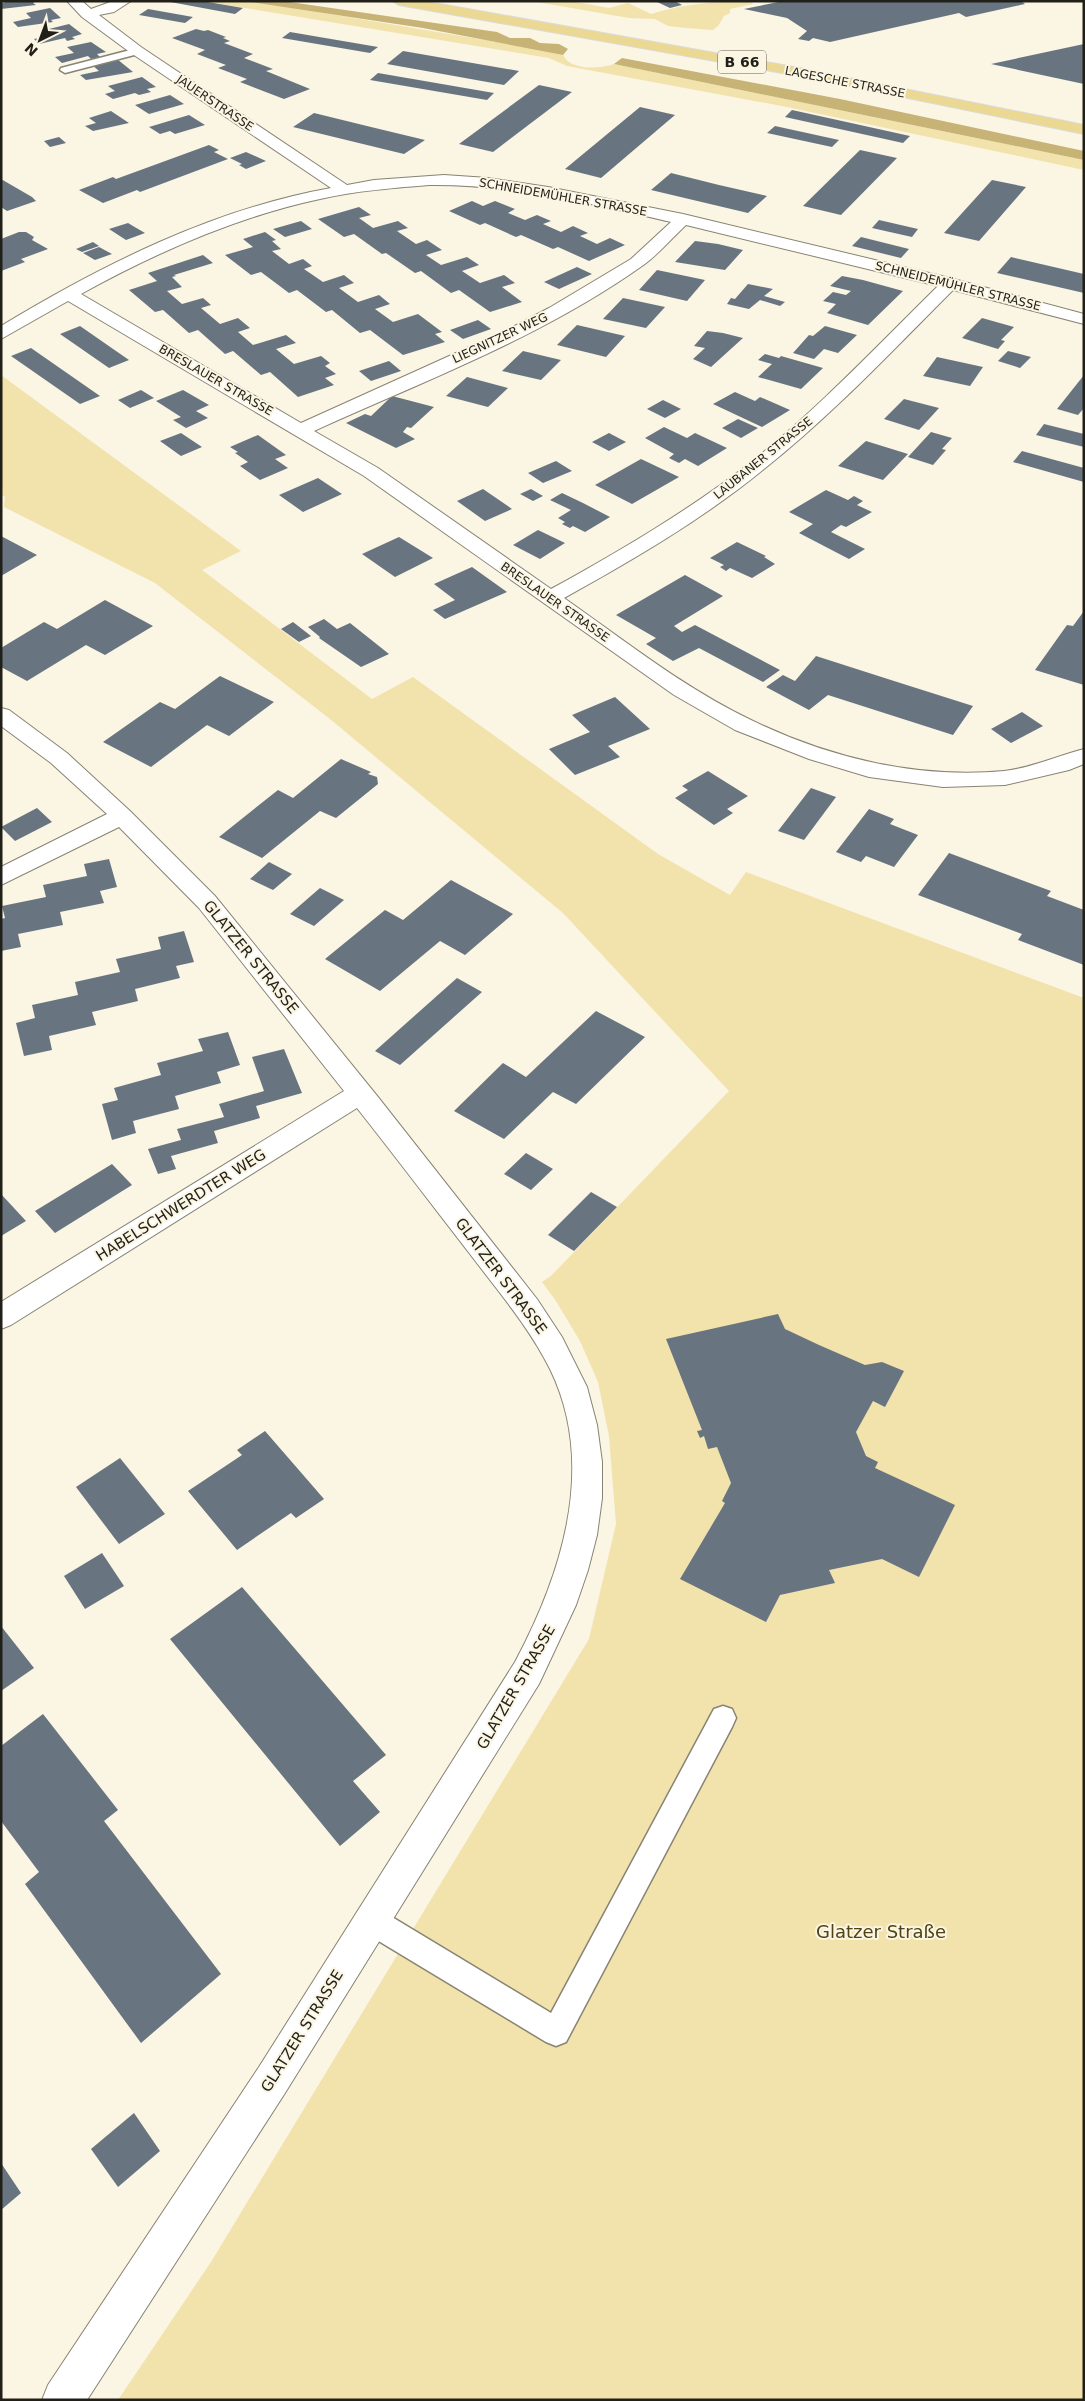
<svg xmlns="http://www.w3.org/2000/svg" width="1085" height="2401" font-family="'DejaVu Sans',sans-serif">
<rect width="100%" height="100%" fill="#fbf5e3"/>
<g fill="#f2e2ac">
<path d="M202,1H244L300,9L526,47L563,55C571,71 600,69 614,64L1084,160V170L787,107L567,66L549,58Z"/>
<path d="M531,1H570L609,8L628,3L651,14C684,4 716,1 750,1L753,4L730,9V13L724,16L718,26L713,30L686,28L668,26L655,19L629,18Z"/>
<polygon points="1,375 241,551 202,570 372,699 413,677 658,854 730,895 746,872 1084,998 1084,2400 118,2400 211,2262 589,1639 616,1524 609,1436 598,1382 580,1341 556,1301 542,1282 551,1276 729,1091 563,913 330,719 155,583 4,507 5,497 1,494"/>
</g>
<g fill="#c6b375">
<polygon points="244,1 283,1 497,32 510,38 530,38 540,43 559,44 568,49 563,55 423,28"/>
<polygon points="622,58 840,99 1084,151 1084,160 614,64"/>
</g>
<g fill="#687581">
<polygon points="11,1 36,1 33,3 36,5 1,9 1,3"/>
<polygon points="165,1 202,1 243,8 235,14"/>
<polygon points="655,1 675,1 682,5 670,8"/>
<polygon points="783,1 1021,1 1025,4 966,17 959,13 830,42 813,38 809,41 798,39 807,31 787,18 744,9"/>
<polygon points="50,8 61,18 51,20 53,22 18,27 13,22 31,18 26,13"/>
<polygon points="148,9 193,17 185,23 139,15"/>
<polygon points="69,24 82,34 72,37 75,39 67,41 65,38 39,44 34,39 48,36 41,31"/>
<polygon points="196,29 204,31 208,30 226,37 223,38 230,41 224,43 253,54 244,58 273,69 266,71 310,89 284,99 240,82 247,79 218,68 226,65 197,54 205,50 172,38"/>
<polygon points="290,32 378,47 370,53 282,38"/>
<polygon points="91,42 106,52 97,54 100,57 91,59 88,56 62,63 55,57 74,53 67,47"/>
<polygon points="1084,44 1084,84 991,64"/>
<polygon points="403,51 519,71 504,85 387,64"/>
<polygon points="117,59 133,72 86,80 80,75 99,71 92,65"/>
<polygon points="378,73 494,93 487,100 370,80"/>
<polygon points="142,77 156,87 147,89 151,92 139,95 135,93 113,99 105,94 115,91 108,86"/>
<polygon points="539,85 572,92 493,152 459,144"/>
<polygon points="170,95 184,104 149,114 135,105"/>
<polygon points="640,107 675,115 601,178 565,169"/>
<polygon points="792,110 910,136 903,143 785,117"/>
<polygon points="111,111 129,123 93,131 85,126 96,123 89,118"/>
<polygon points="314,113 371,127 425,140 404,154 293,127"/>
<polygon points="189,115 205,125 175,134 170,131 160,134 149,127"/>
<polygon points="775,126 839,140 832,147 767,133"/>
<polygon points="59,137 66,143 50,147 44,141"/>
<polygon points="209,145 219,150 214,152 228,159 140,192 137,190 103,203 79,190 113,177 116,179"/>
<polygon points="860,150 897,158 841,215 803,206"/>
<polygon points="246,152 266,161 246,169 239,165 242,164 230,158"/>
<polygon points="671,173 719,185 767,196 748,213 651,190"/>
<polygon points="1,179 32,197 36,201 7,211 1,207"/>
<polygon points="992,180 1026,187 979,241 944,233"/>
<polygon points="472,201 483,206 495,201 515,209 508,213 525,220 537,215 551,221 543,224 561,232 573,226 588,233 580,236 597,244 610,238 625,245 589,261 558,247 553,249 521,235 516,237 485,223 480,225 449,211"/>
<polygon points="359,207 371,215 359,218 373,228 398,221 408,228 397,231 416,244 427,240 442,250 426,255 441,265 467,257 479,265 462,271 480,283 504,275 515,283 502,287 522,302 490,312 459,290 451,293 421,271 415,273 386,253 382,254 354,234 344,237 318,219"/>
<polygon points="879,220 918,229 912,237 872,228"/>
<polygon points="301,221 312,229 285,237 273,229"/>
<polygon points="128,223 133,226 145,233 126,240 109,229"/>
<polygon points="19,232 26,232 34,237 32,240 48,249 21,259 25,262 1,271 1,239"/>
<polygon points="265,232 276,240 272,241 281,249 272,251 289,264 303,259 312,266 304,269 323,282 344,275 354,283 339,288 358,302 379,295 390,304 375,309 393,322 418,314 442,332 435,334 445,342 403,355 370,330 360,333 332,310 326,312 297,290 289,293 261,272 251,275 225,255 253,247 243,239"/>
<polygon points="861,237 909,249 901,258 852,246"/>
<polygon points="695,241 718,244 743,250 725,270 675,262"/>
<polygon points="93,242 99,246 82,252 76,249"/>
<polygon points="99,247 112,254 95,260 83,253"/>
<polygon points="203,255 213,263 174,275 176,276 172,277 182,287 167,291 182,304 203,298 211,305 201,308 220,324 238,318 250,328 238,332 253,345 286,335 296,343 276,349 294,364 321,356 330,363 325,366 336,374 325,378 334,385 298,397 270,372 261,375 233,351 225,354 198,330 189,333 163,310 155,312 129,290 157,281 148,273"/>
<polygon points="1011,257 1084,274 1084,293 997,273"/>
<polygon points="577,267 592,274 559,289 544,282"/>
<polygon points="657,270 705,280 687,301 639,290"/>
<polygon points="842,276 863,280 903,291 868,325 827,313 836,304 823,301 833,292 846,295 851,291 830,286"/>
<polygon points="748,284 773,289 764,296 785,302 780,306 760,300 749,309 727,304 731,298 735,299"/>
<polygon points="623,298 665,307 646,328 603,319"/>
<polygon points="982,318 1014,327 1001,340 1005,341 998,349 962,338"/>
<polygon points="478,320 491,329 463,339 450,330"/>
<polygon points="577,325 625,336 606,357 557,345"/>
<polygon points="80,326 129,360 109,368 60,334"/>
<polygon points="825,326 857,335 838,353 824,349 814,359 793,353 809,335 813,336"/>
<polygon points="707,331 723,333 743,338 711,367 693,359 705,348 694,346"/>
<polygon points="31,348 100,396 80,404 11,356"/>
<polygon points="523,351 561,360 541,380 502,371"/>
<polygon points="1008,351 1031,357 1020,368 998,361"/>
<polygon points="765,354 779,358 781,356 823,368 801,389 758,377 772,364 758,360"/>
<polygon points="937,357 983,367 970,386 923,376"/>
<polygon points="389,361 401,371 371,381 359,371"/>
<polygon points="1084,375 1084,408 1078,415 1057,409"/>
<polygon points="467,377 508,388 488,407 446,396"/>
<polygon points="141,390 154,398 130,408 118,400"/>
<polygon points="183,390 209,405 196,411 208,418 186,428 173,420 181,417 156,401"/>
<polygon points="735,392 755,401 760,397 790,410 762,427 713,404"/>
<polygon points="392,396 434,407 411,428 407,427 403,432 415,439 396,448 346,423 365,414 371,416"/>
<polygon points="904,399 939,408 919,430 884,419"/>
<polygon points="663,400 681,409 665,418 647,409"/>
<polygon points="738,419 758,428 741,438 722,428"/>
<polygon points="1044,424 1084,434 1084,447 1036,435"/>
<polygon points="664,427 687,438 695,433 727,448 698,466 685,459 679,463 669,458 674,454 645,438"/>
<polygon points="931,432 952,438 942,449 946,450 933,465 908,457"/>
<polygon points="181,433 202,447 181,456 160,441"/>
<polygon points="609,433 626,442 609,451 592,442"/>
<polygon points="258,435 286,455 275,459 288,468 260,480 240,466 248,462 235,453 238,452 230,447"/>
<polygon points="866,441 908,454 883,480 838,466"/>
<polygon points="1022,451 1084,468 1084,482 1013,462"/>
<polygon points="641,459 679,477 632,504 595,485"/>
<polygon points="556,461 572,471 543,483 528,473"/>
<polygon points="318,478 342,494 303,512 279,495"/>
<polygon points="483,489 512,509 485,521 457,501"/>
<polygon points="531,489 543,496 533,501 520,494"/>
<polygon points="826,490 848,500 854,496 863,501 857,505 872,512 846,527 841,525 831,532 865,549 849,559 799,533 813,524 789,512"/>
<polygon points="562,493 583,503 610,517 585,532 573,526 570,528 562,524 565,522 558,518 571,510 550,500"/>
<polygon points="538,530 565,543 540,559 513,545"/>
<polygon points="1,536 37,555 1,576"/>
<polygon points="399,537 433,558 395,577 362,554"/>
<polygon points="737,542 766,556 764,557 775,564 752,578 730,568 726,571 720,567 724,565 710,558"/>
<polygon points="472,567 507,592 445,619 433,610 455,600 434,584"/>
<polygon points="685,575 723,596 674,626 682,632 695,625 780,670 763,682 699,648 673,661 646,644 656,638 616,615"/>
<polygon points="105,600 153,626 105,655 86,645 27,681 1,667 1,648 44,622 57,629"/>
<polygon points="1084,611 1084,685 1035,670 1067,625 1073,626"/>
<polygon points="324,619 337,629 350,623 389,654 361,667 319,638 320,637 308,627"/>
<polygon points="293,622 311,636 299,642 281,629"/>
<polygon points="816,656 894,681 973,706 953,735 828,695 809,710 766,687 783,675 795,681"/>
<polygon points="220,676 274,702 229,736 207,725 151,767 103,742 160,702 175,709"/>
<polygon points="615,697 650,729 608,746 620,757 575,775 549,749 590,732 572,715"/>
<polygon points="1022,712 1043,726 1011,743 991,729"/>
<polygon points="341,759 371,772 368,774 377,777 378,784 336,818 320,811 262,858 219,837 278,790 293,798"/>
<polygon points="708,771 748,796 727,809 733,813 714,825 675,798 688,790 682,786"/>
<polygon points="811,788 836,797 804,840 778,831"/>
<polygon points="37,808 52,822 15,841 1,827"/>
<polygon points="869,809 894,819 890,824 918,835 894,867 866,856 861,862 836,852"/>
<polygon points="949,853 1051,891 1047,896 1084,910 1084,965 1018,940 1022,934 918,895"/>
<polygon points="109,859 117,887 100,891 104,903 60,912 63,925 18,934 21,947 1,951 1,919 5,918 2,906 46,897 43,885 87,876 84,864"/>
<polygon points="269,862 292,874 273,890 250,879"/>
<polygon points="451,880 513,914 465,955 440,941 380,991 325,959 385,910 403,920"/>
<polygon points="320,888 344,900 314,926 290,914"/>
<polygon points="184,931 194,962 176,966 180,978 135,989 138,1001 92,1012 96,1025 49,1036 52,1050 24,1056 16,1023 35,1018 32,1005 78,995 75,982 120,972 116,959 161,949 158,937"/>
<polygon points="457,978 482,992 400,1065 375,1051"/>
<polygon points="596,1011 645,1037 576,1104 553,1092 504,1139 454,1111 503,1063 526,1077"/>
<polygon points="228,1032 240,1065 217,1072 221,1083 175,1096 179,1109 133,1121 136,1133 112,1140 102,1104 118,1100 114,1088 161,1075 157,1063 203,1051 198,1039"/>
<polygon points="284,1049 302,1093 256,1106 260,1118 214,1131 218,1143 171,1156 176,1169 158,1174 148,1149 181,1140 177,1129 224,1117 219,1104 264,1091 252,1057"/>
<polygon points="526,1153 553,1169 531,1190 504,1174"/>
<polygon points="112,1164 132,1185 55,1233 35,1211"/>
<polygon points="591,1192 617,1207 574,1251 548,1235"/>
<polygon points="1,1194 26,1221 1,1236"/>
<polygon points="778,1314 785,1329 819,1345 865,1365 882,1362 904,1371 885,1407 873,1401 856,1432 866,1456 878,1462 875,1468 955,1505 919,1577 882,1559 829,1570 835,1583 780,1595 766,1622 680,1579 725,1503 722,1501 731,1483 717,1447 708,1449 704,1436 700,1438 697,1431 702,1430 666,1339"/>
<polygon points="265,1431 324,1499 296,1518 291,1513 237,1550 188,1491 242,1455 237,1450"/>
<polygon points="120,1458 165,1514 119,1544 76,1487"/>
<polygon points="102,1553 124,1586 85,1609 64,1576"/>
<polygon points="242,1587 386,1755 353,1781 380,1812 340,1846 170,1639"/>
<polygon points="1,1626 34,1668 1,1691"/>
<polygon points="43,1714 118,1810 104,1821 221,1974 141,2043 25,1884 39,1872 1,1821 1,1746"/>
<polygon points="134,2113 160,2151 118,2187 91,2149"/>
<polygon points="1,2163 21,2193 1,2210"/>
</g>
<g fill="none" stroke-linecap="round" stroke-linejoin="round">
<defs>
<g id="lane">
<polygon points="138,48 143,51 142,53 65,73 60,70 61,68"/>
<polygon points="723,1706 732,1709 736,1718 732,1727 566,2042 556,2046 546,2042 362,1931 358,1921 362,1911 372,1907 382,1911 551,2013 714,1709"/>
</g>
<g id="street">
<path d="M67,1H82L91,9L113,1H131L114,12L99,15L141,47L347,185L374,180L444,175L488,178L548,187L683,214L950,278L1084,314V324L953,290C892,351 832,415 764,469C703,519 633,560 564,598C624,640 684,688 751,720C829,758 917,779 1004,771C1031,768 1057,756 1084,749V764L1069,770L1005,785L943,787L869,777L809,759L735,730L674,695L364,476L68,301L1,339V326C102,265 213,209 331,188L131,53L82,17ZM429,185C510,184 592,204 671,222L631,259L549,308L509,329L301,423L81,294C155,253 236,217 320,199C356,191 392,188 429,185ZM686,225L938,286C877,346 817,410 750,463C688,511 620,551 551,589L378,468L314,431C424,381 542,337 642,266C658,255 672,238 686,225Z"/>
<path d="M1,708L9,710L67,753L130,811L215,896L378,1097L537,1299L562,1337L587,1387L597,1425L602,1462V1498L597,1535L588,1570L576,1605L539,1684L285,2093L87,2400H42L48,2385L259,2067L515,1662C562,1574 597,1465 550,1369C529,1327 498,1291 470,1254C432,1205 395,1156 357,1108L11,1325L1,1329V1302L344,1091L199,908L119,827L1,885V867L107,814L51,763L1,726Z"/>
</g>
<polygon id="primary" points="392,1 423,1 805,69 1084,125 1084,134 805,77 399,5"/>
</defs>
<use href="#lane" stroke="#888373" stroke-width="3"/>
<use href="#street" stroke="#888373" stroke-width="2"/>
<use href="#primary" stroke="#dbdbda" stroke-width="2"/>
<use href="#lane" fill="#fff" fill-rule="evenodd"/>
<use href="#street" fill="#fff" fill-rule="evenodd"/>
<use href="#primary" fill="#ebd892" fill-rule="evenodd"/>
</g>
<g text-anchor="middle" stroke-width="4" stroke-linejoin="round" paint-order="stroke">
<g font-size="12" fill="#201f18" stroke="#fbf5e3">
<text transform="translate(845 82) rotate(11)" y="4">LAGESCHE STRASSE</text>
<text transform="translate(215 103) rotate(34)" y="4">JAUERSTRASSE</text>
<text transform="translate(563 197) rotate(10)" y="4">SCHNEIDEMÜHLER STRASSE</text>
<text transform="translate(958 286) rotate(14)" y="4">SCHNEIDEMÜHLER STRASSE</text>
<text transform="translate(500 338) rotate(-25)" y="4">LIEGNITZER WEG</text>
<text transform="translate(216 380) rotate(30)" y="4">BRESLAUER STRASSE</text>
<text transform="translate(763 458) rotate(-39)" y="4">LAUBANER STRASSE</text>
<text transform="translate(555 602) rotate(35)" y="4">BRESLAUER STRASSE</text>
</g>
<rect fill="#fbf5e3" stroke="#625f55" stroke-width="1" x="718" y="50.5" width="48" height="23" rx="4"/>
<g font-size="14" font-weight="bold" fill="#201f18">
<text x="742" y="67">B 66</text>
</g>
<g font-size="15" fill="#201f18" stroke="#fbf5e3">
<text transform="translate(251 957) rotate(51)" y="5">GLATZER STRASSE</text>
<text transform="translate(181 1205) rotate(-32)" y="5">HABELSCHWERDTER WEG</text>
<text transform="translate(501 1276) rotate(53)" y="5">GLATZER STRASSE</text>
<text transform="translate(516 1687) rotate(-60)" y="5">GLATZER STRASSE</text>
<text transform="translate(302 2031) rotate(-58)" y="5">GLATZER STRASSE</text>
</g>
<g font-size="18" fill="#504211" stroke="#fbf5e3">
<text x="881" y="1938">Glatzer Straße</text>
</g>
</g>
<rect width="1085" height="2401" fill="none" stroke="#201f18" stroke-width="5"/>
<g transform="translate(40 40) rotate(222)" stroke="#fbf5e3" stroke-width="4" paint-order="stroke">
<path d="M0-4L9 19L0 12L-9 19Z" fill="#201f18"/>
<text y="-8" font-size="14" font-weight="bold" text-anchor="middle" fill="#201f18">N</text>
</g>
</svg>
